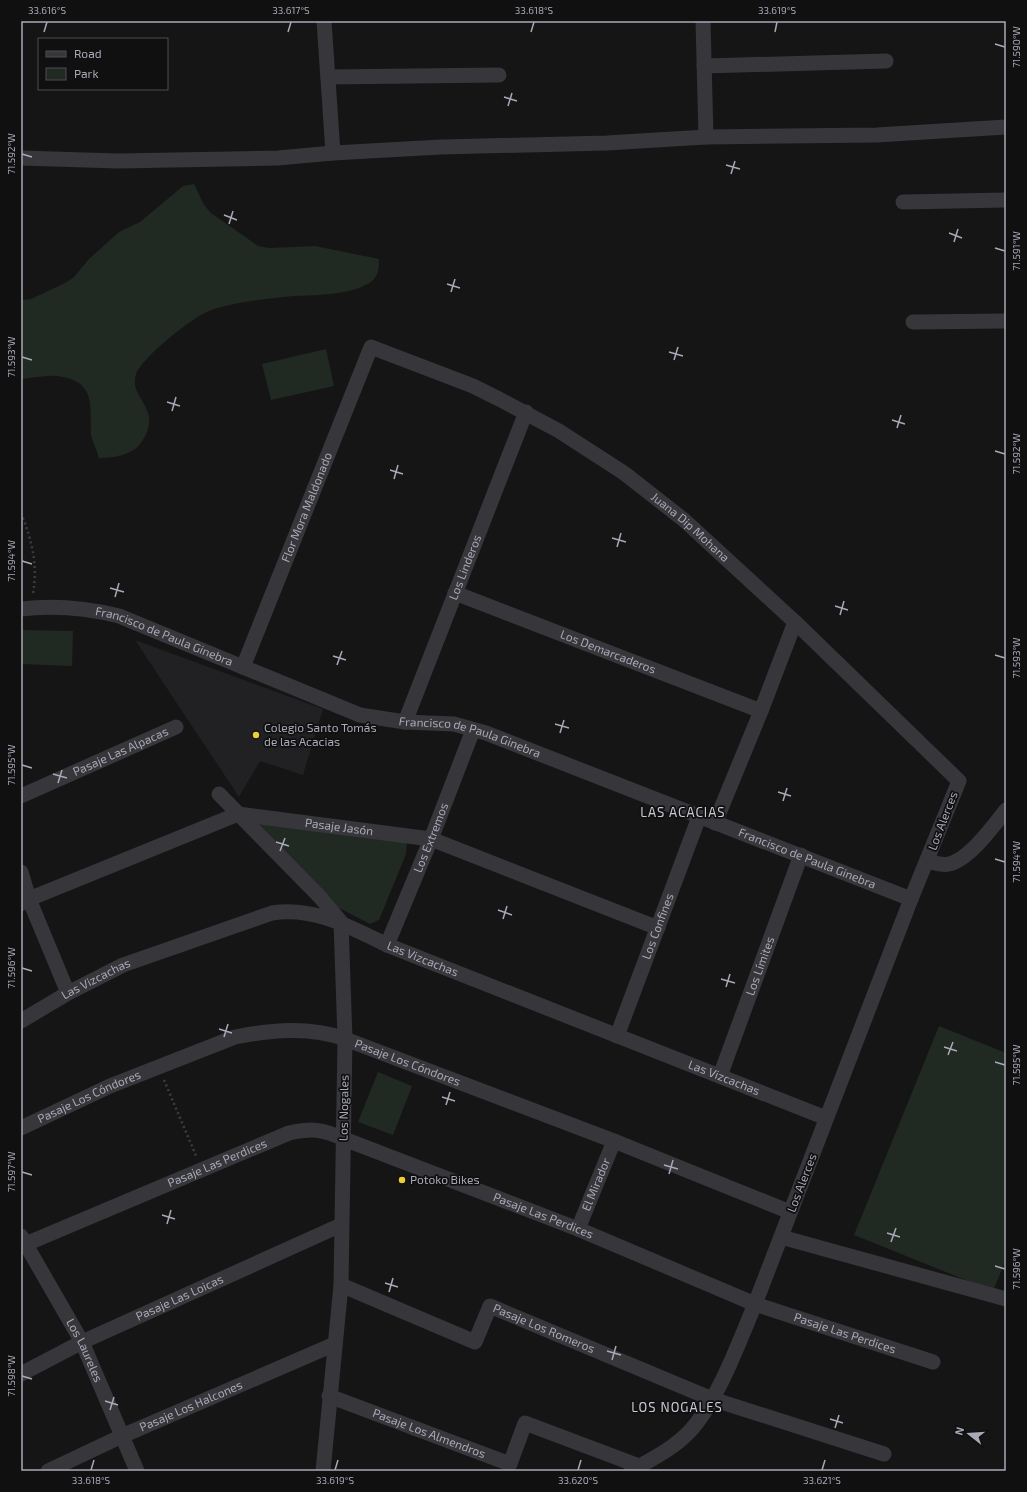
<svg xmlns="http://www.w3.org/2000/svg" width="1027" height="1492" font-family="'Exo 2',sans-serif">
<rect width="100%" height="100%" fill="#151516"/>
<polygon fill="#212123" points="135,640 323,709 303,775 260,761 239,797"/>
<g fill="#212923">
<path d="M194,184L204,205L211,213L258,246L269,248L315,246L379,259C379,267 379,275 372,281C355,295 316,295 295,296C272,298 222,303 203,314C187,322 142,358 136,374C128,400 166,408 140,444C132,455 113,458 99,458C97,450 92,442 91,434C90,405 96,381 58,376C46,375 33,378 21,379V300L31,299L65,283L74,277L89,259L119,232L140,222L183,186Z"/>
<polygon points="326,349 334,386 271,400 262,364"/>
<polygon points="21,630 73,631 72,666 21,664"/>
<polygon points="257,822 407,842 406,854 379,920 370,924 339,908"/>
<polygon points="939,1026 1006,1053 1006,1259 993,1291 854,1235"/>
<polygon points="378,1072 412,1086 393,1135 358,1122"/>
</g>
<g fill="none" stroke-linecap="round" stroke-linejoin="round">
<g stroke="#3c3d42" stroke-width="2.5" stroke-dasharray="2 3" stroke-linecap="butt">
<path d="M21,513C32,540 38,565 33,594"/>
<polyline points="164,1080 197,1158"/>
</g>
<g stroke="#36363b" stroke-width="15">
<polyline points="324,21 333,153"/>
<polyline points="703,21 706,137"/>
<polyline points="704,66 886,61"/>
<polyline points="328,77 499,75"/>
<polyline points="21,158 118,161 278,158 333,153 441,147 607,143 706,137 877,135 1006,127"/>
<polyline points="903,202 1006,200"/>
<polyline points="913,322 1006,321"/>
<path id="s1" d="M455,593L761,711"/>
<path id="s2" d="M21,609C55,605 86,608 119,616L360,715L405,722L454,724L486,733L911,899"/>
<path id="s3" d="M243,667L371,347L473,386L499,399L559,431L624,473L684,520L795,622L959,781L911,899L755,1304C739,1342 717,1403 689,1432C673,1449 650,1460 631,1471"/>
<path id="s4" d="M405,722L526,412"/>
<polyline points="219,794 320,897 341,922 345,1039 341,1285 323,1471"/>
<path id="s5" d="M21,796L176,727"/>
<polyline points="715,823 761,711 795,622"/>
<path d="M927,861C935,863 942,866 949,864C969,860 994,825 1006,810"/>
<polyline points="21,872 29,899 68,993"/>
<path id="s6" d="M21,904L29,899L238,814L431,839L658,928"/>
<path id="s7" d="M387,945L431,839L473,730"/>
<path id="s8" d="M21,1021L68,993L123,965L272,913C313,906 350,927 387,945L826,1118"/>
<path id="s9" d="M617,1036L699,817"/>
<path id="s10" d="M720,1076L801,855"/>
<path id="s11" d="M21,1128L110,1086L235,1037C271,1030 309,1026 345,1039L614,1141L790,1212"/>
<path id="s12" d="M578,1229L614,1141"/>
<path id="s13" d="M21,1236L82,1342L137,1471"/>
<polyline points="781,1237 1006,1299"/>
<path id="s14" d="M21,1246L289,1133C312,1128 322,1129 344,1139L578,1229L755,1304L933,1362"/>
<path id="s15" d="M341,1285L475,1342L490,1306L712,1399L884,1454"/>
<path id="s16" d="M21,1374L82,1342L341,1225"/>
<path id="s17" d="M329,1396L510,1464L525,1423L639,1466"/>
<path id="s18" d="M48,1471L122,1436L335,1344"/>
</g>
</g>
<path fill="none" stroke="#a7a9b6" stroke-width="1.5" d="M44,32L47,22M288,32L291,22M531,32L534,22M775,32L777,22M995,44L1005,47M504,97L517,101M508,106L512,93M22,154L32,157M726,165L740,169M731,174L735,161M224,215L237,220M229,224L233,211M949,233L962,238M954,242L958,229M995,248L1005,251M447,284L460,288M451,292L455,279M669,352L683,356M22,357L32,360M674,360L678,347M167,402L180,406M172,411L176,397M892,420L905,424M897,428L901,415M995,451L1005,454M390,470L403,474M394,479L398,465M612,538L626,542M617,547L621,533M22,561L32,564M110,588L124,592M115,597L119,583M835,606L848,610M840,615L844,601M995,655L1005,658M333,656L346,660M337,665L342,651M555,724L569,728M560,733L564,720M22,765L32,768M53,774L67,778M58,783L62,770M778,792L791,796M783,801L787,788M276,842L289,846M280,851L285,838M995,859L1005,862M498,910L512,915M503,919L507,906M22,968L32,971M721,979L735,983M726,987L730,974M219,1029L232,1033M224,1037L228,1024M944,1047L957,1051M948,1055L953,1042M995,1062L1005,1065M442,1097L455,1101M446,1105L450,1092M664,1165L678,1169M22,1172L32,1175M669,1174L673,1160M162,1215L175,1219M167,1224L171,1210M887,1233L900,1237M891,1242L896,1228M995,1266L1005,1269M385,1283L398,1287M389,1292L393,1278M607,1351L621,1355M612,1360L616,1346M22,1376L32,1379M105,1401L118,1405M110,1410L114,1397M830,1419L843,1423M835,1428L839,1415M91,1470L94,1460M335,1470L338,1460M578,1470L581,1460M822,1470L825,1460"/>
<g fill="#e9d03b" stroke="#101011" stroke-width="1.5">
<circle cx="256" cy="735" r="4"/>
<circle cx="402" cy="1180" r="4"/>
</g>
<g text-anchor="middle" stroke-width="3.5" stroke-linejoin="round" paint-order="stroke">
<g font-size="12" fill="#a7a9b6" stroke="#101011">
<text dy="4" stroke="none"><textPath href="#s3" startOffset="172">Flor Mora Maldonado</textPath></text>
<text dy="4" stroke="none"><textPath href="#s3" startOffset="714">Juana Dip Mohana</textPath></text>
<text dy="4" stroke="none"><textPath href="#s4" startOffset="166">Los Linderos</textPath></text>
<text dy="4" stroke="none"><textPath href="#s2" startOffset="148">Francisco de Paula Ginebra</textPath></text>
<text dy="4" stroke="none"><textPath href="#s1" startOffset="164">Los Demarcaderos</textPath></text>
<text dy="4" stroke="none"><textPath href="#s2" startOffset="472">Francisco de Paula Ginebra</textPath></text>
<text dy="4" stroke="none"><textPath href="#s5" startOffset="109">Pasaje Las Alpacas</textPath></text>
<text transform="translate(943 821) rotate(-69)" y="4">Los Alerces</text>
<text dy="4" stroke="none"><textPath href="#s6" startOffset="337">Pasaje Jasón</textPath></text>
<text dy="4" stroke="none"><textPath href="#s7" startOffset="116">Los Extremos</textPath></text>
<text dy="4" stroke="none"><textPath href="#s2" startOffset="832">Francisco de Paula Ginebra</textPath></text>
<text dy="4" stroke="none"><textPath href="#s9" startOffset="117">Los Confines</textPath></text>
<text dy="4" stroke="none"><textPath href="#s8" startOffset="434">Las Vizcachas</textPath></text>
<text dy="4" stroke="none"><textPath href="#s10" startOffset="117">Los Límites</textPath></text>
<text dy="4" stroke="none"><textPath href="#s8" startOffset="86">Las Vizcachas</textPath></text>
<text dy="4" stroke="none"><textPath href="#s11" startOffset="411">Pasaje Los Cóndores</textPath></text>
<text dy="4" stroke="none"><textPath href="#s8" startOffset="758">Las Vizcachas</textPath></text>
<text dy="4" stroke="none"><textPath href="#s11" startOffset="75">Pasaje Los Cóndores</textPath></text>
<text transform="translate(344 1108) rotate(-89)" y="4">Los Nogales</text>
<text dy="4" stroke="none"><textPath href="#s14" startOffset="213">Pasaje Las Perdices</textPath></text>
<text transform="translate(802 1183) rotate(-69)" y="4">Los Alerces</text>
<text dy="4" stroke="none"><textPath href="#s12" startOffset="48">El Mirador</textPath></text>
<text dy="4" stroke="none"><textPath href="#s14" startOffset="561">Pasaje Las Perdices</textPath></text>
<text dy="4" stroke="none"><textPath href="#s16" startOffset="176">Pasaje Las Loicas</textPath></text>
<text dy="4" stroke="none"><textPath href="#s15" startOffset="243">Pasaje Los Romeros</textPath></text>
<text dy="4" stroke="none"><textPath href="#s14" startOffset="885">Pasaje Las Perdices</textPath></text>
<text dy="4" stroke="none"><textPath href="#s13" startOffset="131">Los Laureles</textPath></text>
<text dy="4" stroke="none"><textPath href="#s18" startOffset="157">Pasaje Los Halcones</textPath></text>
<text dy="4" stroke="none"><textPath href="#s17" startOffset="107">Pasaje Los Almendros</textPath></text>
</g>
<g font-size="12" fill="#a7a9b6" stroke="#101011" text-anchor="start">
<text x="264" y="732">Colegio Santo Tomás<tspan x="264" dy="14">de las Acacias</tspan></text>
<text x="410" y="1184">Potoko Bikes</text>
</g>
<g font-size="13" letter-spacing="1" fill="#c8c9d2" stroke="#101011">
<text x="683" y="817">LAS ACACIAS</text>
<text x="677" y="1412">LOS NOGALES</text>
</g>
</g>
<rect width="1027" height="1492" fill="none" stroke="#101011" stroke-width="44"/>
<rect x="38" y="38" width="130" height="52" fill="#101011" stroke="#4c4d53"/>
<rect x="46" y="51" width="20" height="6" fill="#36363b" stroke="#4c4d53"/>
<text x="74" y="58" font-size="12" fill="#a7a9b6">Road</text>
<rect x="46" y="68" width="20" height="12" fill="#212923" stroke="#4c4d53"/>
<text x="74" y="78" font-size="12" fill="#a7a9b6">Park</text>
<g transform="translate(969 1434) rotate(287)" stroke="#101011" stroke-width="3" paint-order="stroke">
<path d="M0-3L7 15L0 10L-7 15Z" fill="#a7a9b6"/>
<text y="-6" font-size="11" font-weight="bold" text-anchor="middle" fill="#a7a9b6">N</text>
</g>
<rect x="22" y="22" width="983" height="1448" fill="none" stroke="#a7a9b6" stroke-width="1.5"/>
<g font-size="10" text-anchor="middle" fill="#a7a9b6">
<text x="47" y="14">33.616°S</text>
<text x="291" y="14">33.617°S</text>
<text x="534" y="14">33.618°S</text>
<text x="777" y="14">33.619°S</text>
<text transform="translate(1016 47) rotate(-90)" y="4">71.590°W</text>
<text transform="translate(11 154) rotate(-90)" y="4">71.592°W</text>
<text transform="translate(1016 251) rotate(-90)" y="4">71.591°W</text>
<text transform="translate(11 357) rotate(-90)" y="4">71.593°W</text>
<text transform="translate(1016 454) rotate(-90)" y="4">71.592°W</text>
<text transform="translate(11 561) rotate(-90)" y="4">71.594°W</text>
<text transform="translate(1016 658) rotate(-90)" y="4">71.593°W</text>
<text transform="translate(11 765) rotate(-90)" y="4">71.595°W</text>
<text transform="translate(1016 862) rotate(-90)" y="4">71.594°W</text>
<text transform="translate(11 968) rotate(-90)" y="4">71.596°W</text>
<text transform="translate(1016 1065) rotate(-90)" y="4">71.595°W</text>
<text transform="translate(11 1172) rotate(-90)" y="4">71.597°W</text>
<text transform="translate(1016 1269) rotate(-90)" y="4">71.596°W</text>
<text transform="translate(11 1376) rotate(-90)" y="4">71.598°W</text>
<text x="91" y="1484">33.618°S</text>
<text x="335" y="1484">33.619°S</text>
<text x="578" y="1484">33.620°S</text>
<text x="822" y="1484">33.621°S</text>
</g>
</svg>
